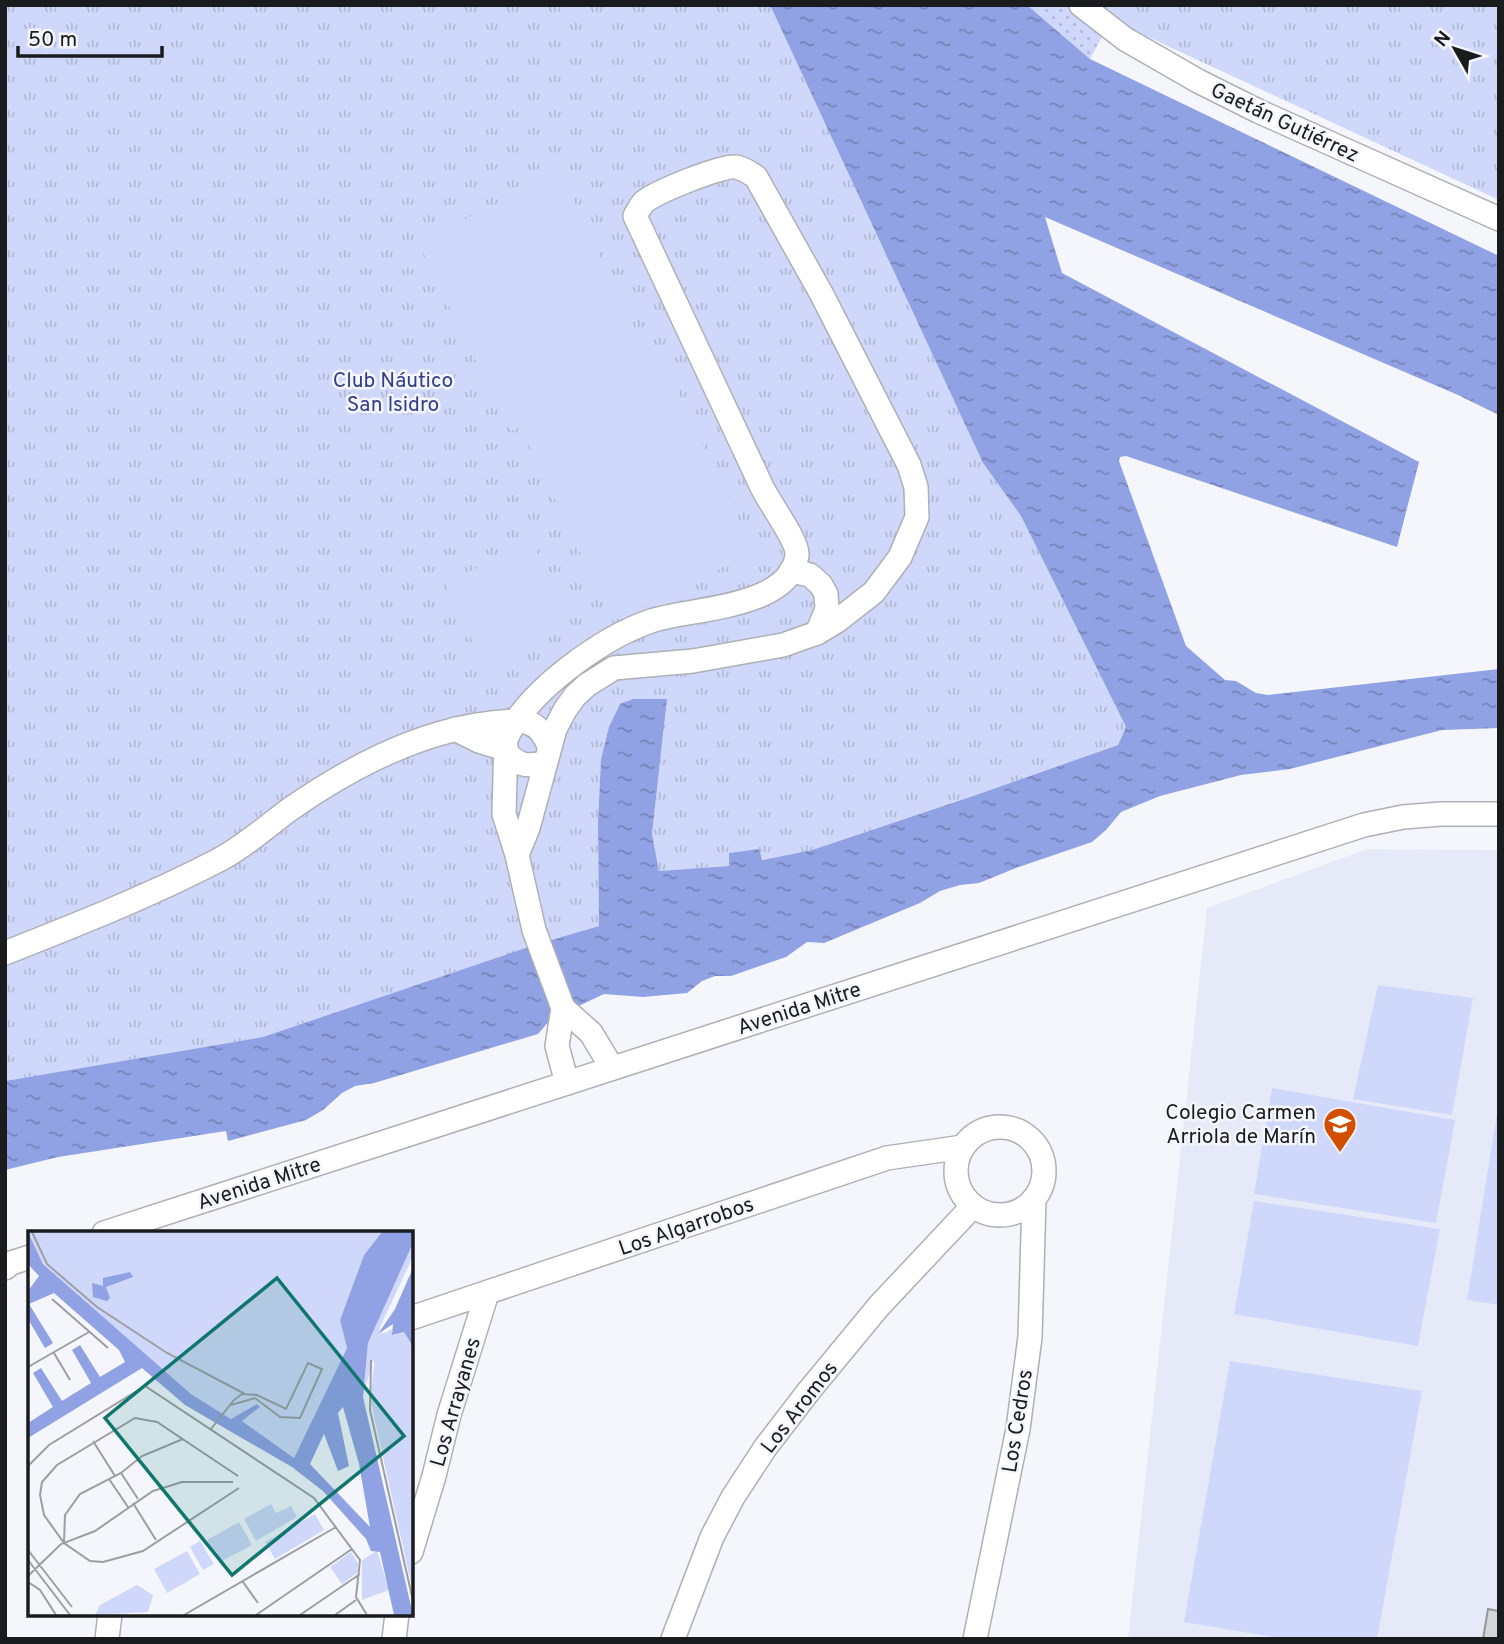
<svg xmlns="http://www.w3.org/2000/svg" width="1504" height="1644" font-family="Overpass,sans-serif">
<defs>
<pattern id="grass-dots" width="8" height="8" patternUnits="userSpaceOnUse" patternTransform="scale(1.75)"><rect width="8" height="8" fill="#cfd8fa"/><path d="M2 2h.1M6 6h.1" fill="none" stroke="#b1b9d6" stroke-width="1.8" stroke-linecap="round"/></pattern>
<pattern id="park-tufts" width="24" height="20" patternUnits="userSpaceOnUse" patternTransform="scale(1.75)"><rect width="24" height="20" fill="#cfd8fa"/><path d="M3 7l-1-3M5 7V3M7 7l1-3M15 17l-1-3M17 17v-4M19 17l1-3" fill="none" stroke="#b1b9d6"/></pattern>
<pattern id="water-ripples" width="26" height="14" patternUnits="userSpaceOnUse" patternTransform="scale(1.75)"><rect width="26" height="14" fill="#91a2e4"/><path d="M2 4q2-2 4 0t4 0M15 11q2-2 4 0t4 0" fill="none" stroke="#7683b8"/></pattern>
</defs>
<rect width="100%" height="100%" fill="#f4f6fc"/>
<polygon fill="#e6eaf8" points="1367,849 1499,850 1499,1639 1128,1639 1207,908"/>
<polygon fill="url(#grass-dots)" points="1027,5 1071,5 1102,37 1090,59"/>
<g fill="url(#park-tufts)">
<polygon points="5,5 770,5 983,463 1021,516 1126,727 1118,745 976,795 812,850 761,860 759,850 730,853 729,866 659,871 652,834 667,700 601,759 598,822 599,926 531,946 263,1037 5,1081"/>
<polygon points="1098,5 1499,5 1499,200 1131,29"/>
</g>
<g fill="#cfd8fa">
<polygon points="560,173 651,362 661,358 754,552 613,621 520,427 510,431 418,242"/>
<polygon points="532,542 572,627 485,668 445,583"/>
<polygon points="1378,985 1473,998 1452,1115 1353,1099"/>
<polygon points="1272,1088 1455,1120 1436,1223 1254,1194"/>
<polygon points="1499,1101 1499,1305 1467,1300"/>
<polygon points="1254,1201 1440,1229 1418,1346 1234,1314"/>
<polygon points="1230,1361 1422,1391 1377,1639 1286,1639 1184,1622"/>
</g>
<polygon fill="url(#water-ripples)" points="770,5 1027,5 1090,59 1499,256 1499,415 1458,395 1045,217 1062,273 1419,462 1397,547 1126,456 1120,457 1119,461 1186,646 1225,680 1236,681 1256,693 1268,695 1499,669 1499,728 1442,730 1290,769 1241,775 1160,796 1121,812 1106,830 1092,842 1016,868 979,883 960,885 940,891 920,903 824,943 807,942 786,957 731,976 715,976 702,981 687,993 643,997 604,994 551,1019 538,1034 374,1083 355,1086 342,1093 323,1110 306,1120 228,1141 226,1131 58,1157 5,1170 5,1081 263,1037 531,946 599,926 598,822 601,759 609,727 620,704 633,699 667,699 652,834 659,871 729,866 729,853 759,849 762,860 812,850 976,795 1118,745 1126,727 1021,516 983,463"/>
<polygon fill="#d4d6dc" stroke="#94969a" stroke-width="2" points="1488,1609 1499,1611 1499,1639 1483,1639"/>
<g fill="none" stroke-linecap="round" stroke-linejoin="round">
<defs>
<g id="minor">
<polyline points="1081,5 1125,39 1198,81 1258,111 1499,219"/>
<polyline points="791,571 810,575 821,585 826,594 827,609 817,633"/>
<path d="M455,729L479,741L505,749C514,765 528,768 545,762"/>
<path d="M517,855L528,828L555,729L565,710L575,696L587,685L614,668L693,661L783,645L817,633L837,621L874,592L900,557L917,517L916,487L909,465L821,293L756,177C750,173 743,168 736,167C722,165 656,192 644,202C640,206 638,211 635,216C677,306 719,395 761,485C768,502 798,540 797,555C791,609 689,608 651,621C602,638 527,691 506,739L504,814L517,855L534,930L563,1008L557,1046L567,1083"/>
<path d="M5,953C76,925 147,897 215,862C240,850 266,827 289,810C349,768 418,731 492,723C519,720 537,716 549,746"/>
<polyline points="563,1008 591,1033 612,1068"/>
<circle cx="1000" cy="1171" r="44"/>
<polyline points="104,1233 1364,825 1403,817 1441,814 1499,814"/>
<polyline points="5,1268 11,1263 30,1257"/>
<polyline points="411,1318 887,1158 963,1147"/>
<polyline points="411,1552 434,1476 449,1415 487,1293"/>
<polyline points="107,1639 110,1614"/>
<polyline points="394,1639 397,1614"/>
<polyline points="673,1639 712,1537 733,1497 765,1448 808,1392 879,1306 973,1206"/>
<polyline points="975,1639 1018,1429 1030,1337 1034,1200"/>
</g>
</defs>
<use href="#minor" stroke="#aeb0b6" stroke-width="26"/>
<use href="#minor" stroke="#fff" stroke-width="23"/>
</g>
<defs>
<symbol id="school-pin" viewBox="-11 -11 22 30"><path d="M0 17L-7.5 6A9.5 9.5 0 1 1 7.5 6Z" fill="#d24e00" stroke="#f4f6fc"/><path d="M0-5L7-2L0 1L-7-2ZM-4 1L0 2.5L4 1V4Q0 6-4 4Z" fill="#fff"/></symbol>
</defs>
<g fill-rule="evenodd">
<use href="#school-pin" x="1321" y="1105" width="38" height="52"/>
</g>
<g text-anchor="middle" stroke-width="5" stroke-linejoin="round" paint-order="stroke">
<g font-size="21" fill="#1a1b1d" stroke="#f4f6fc">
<text transform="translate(1285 122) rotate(25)" y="7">Gaetán Gutiérrez</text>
<text transform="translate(799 1008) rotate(-18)" y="7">Avenida Mitre</text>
<text transform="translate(259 1183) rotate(-18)" y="7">Avenida Mitre</text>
<text transform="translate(686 1226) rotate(-19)" y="7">Los Algarrobos</text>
<text transform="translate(455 1402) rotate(-74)" y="7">Los Arrayanes</text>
<text transform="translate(799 1407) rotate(-52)" y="7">Los Aromos</text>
<text transform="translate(1017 1421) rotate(-81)" y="7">Los Cedros</text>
</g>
<g font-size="21" fill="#323e8b" stroke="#f4f6fc">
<text x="393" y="387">Club Náutico<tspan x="393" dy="24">San Isidro</tspan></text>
</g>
<g font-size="21" fill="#1a1b1d" stroke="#f4f6fc" text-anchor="end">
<text x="1316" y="1119">Colegio Carmen<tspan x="1316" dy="24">Arriola de Marín</tspan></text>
</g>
</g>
<g transform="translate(28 1231)">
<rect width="385" height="385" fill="#f4f6fc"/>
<path d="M385,12V25L352,96L351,103L360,101L349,136L345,129L335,166L340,112Z" fill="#cfd8fa"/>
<path d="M0,1H354L336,24L312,89L319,117L266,227L214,190L232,176L229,173L203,188L163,163L15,33ZM363,98L366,104L376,101L385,116V361L342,168L349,109ZM349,320L361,359L334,369V329ZM323,321L330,332L329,342L314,353L302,336Z" fill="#cfd8fa"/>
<path d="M259,111L278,120L255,173L236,164ZM243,273L248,282L263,275L269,286L228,310L216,288ZM287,283L296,299L247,328L237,311ZM211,291L224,314L192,331L179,309ZM172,310L186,333L175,339L162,316ZM159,320L172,343L139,362L126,338ZM109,354L125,364L120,381L67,384L72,374Z" fill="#cfd8fa"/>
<path d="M0,1L15,33L163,163L203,188L229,173L232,176L214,190L266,227L319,117L312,89L336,24L354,1H385V12L340,112L335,166L385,384H366L352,321L343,320L338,308L295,260L264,236L157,174L114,137L0,207V192L25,176L5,142L13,137L34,170L63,152L44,119L52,114L72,146L97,131L91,119L26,62L1,73L25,112L17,117L0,88V60L11,45L0,33ZM315,176L331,233L342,296L282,233L296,203L310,240L321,235L310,182ZM385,37V116L376,101L364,104L365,93L350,103L367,78ZM102,41L105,46L78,56L82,67L79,70L65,66L64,52L75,55V47Z" fill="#91a2e4" fill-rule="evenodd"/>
<path fill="none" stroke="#9d9ea3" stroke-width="2" d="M4,1L19,33L69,76L139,122L217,163M24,68L80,117M26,122L42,149M343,129L342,179L385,370M0,136L61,101M183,198L206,169L214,163L229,164L258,178L280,132L294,138L272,187L252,186L227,167L203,174M65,210L87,245M0,235L21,214L117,155L286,267L332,329L328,366L339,384M93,242L110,268M210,245L129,191L107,187L29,234L14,251L12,264L16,284L36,312L62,330L75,331L115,320L211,257M81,248L100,276M105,272L128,309M36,311L37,284L52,263L93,242L114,225L155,208M0,319L44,376M0,329L42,384M0,345L33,313L67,300L125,260L154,251H205M0,351L12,359L28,384M215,351L230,372M156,384L308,296M228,384L324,318M272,384L332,343M307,384L328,369"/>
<path fill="#0f766e" fill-opacity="0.15" stroke="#0f766e" stroke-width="3.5" d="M249,47L376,205L204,344L77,187Z"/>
<rect width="385" height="385" fill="none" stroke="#1a1b1d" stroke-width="3.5"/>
</g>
<rect width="1504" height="1644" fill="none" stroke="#1a1b1d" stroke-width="14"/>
<g transform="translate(1455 49) rotate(309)" stroke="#f4f6fc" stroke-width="5" paint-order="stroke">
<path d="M0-5L12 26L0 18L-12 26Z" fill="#1a1b1d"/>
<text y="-10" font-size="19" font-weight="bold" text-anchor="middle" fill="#1a1b1d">N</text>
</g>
<path d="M18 46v10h144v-10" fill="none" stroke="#1a1b1d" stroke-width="3.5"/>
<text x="28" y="46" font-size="21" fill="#1a1b1d" stroke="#f4f6fc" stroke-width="5" paint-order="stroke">50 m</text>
</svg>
